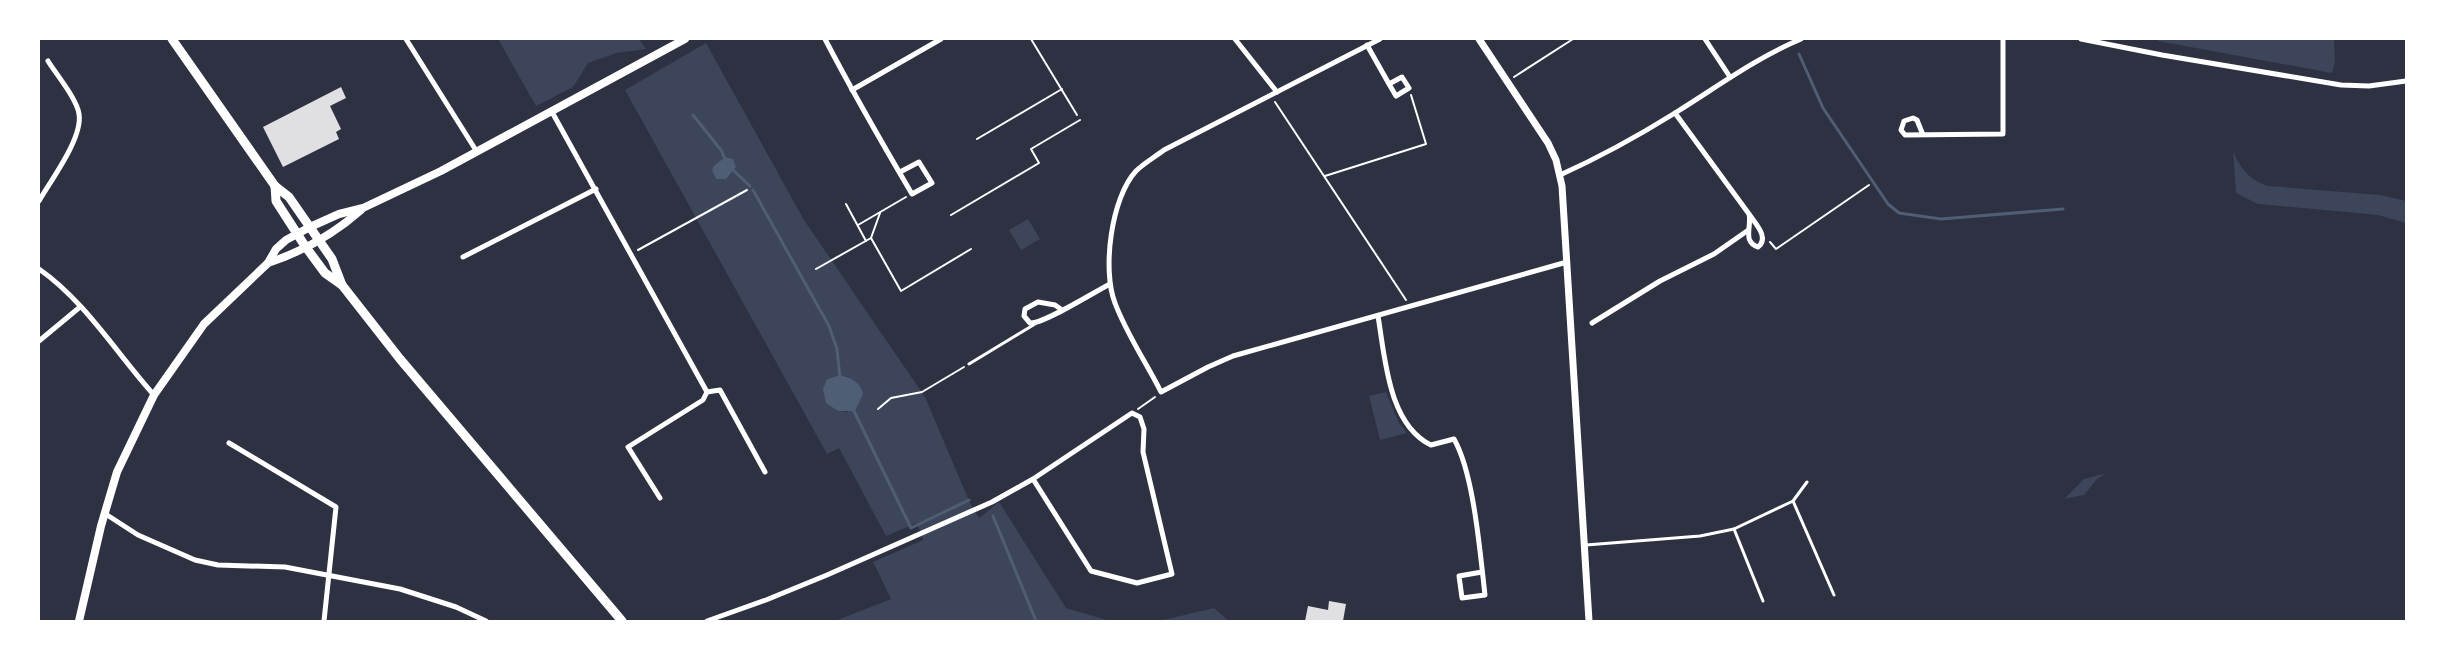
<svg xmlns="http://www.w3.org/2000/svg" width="2445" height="660" font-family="'Work Sans',sans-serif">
<rect width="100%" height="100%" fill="#2d3142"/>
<g fill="#3c4559" fill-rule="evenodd">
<polygon points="498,39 639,39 646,49 617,53 588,63 573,87 536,106"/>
<polygon points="2157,39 2334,39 2335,62 2332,73 2158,41"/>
<path d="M706,43L804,220L925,397L970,503L979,518L999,502L1066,608L1110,621H835L891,599L873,562L923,540L917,523L886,536L839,448L827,454L625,90ZM840,375L849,377L848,412L838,411L827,379Z"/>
<path d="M2233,151C2241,169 2249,180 2268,186L2381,195L2406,201V223L2378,215L2258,204L2236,193Z"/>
<polygon points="1028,219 1040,239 1021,250 1009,230"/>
<polygon points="1386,392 1399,423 1407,433 1380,440 1369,396"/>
<polygon points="2106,473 2097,479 2084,495 2064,499 2084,479"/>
<polygon points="1214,608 1229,621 1159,621"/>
</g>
<g fill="#4f5d75">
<polygon points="725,157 733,159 736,167 726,179 716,179 712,170 714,166"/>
<path d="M840,375C852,378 860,382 863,394L855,411H838L826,403L823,389L827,379Z"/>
</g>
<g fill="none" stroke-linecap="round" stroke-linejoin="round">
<g stroke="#4f5d75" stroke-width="3">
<polyline points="1799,54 1823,108 1888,204 1899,213 1941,219 2063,209"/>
<polyline points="693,115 721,150 726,161"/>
<polyline points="733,170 750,186"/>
<polyline points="753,190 829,326 837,349 840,378"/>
<polyline points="853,409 911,528 969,500"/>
<polyline points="993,516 1036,621"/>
</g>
</g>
<g fill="#e0e0e3">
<polygon points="341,87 346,98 330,106 341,129 336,132 339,139 283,167 263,127"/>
<polygon points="1329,601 1346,604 1343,621 1305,621 1308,606 1328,610"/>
</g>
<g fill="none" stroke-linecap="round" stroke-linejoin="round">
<g stroke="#fff" stroke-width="2">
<polyline points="1031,39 1077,115"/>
<polyline points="1514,77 1573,39"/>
<polyline points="1275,102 1406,300"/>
<polyline points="977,139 1062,89"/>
<polyline points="1325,176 1426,144 1411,95"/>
<polyline points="846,204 866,241"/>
<polyline points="951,215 1039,163 1031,149 1080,120"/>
<polyline points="858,225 906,197"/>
<polyline points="871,238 880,213"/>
<polyline points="1770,242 1776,249 1869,185"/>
<polyline points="638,250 747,190"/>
<polyline points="816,269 871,238 901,291 971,249"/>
<polyline points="878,409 891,398 922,392 964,367"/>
<polyline points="1138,409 1155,397"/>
</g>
<g stroke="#fff" stroke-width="3">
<polyline points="969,364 1035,324"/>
<polyline points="1793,501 1834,595"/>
<polyline points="1734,529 1763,601"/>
<polyline points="1586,545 1700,536 1734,529 1793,501 1807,482"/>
</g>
<g stroke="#fff" stroke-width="5">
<polyline points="406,39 477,152"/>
<path d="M825,39C852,91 882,143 912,194L932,183L919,162L900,172"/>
<polyline points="1235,39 1277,92"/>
<path d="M1380,39L1164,150C1155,157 1144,163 1136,171C1111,198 1102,270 1115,303C1126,333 1147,364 1161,392L1208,367L1233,356L1567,262"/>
<polyline points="1705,39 1730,77"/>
<polyline points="2081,39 2162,55 2341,85 2369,86 2406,81"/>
<polyline points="1367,45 1389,84 1402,77 1409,88 1396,96 1389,84"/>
<polyline points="852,90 941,39"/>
<polyline points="552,112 707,392"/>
<path d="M1675,113L1749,214C1752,226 1742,242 1758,247C1770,238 1755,223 1749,214"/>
<polyline points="1923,135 1917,120 1913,118 1904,121 1901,130 1905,135 2003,134 2003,39"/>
<path d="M1560,175C1600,157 1638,136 1675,113C1717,87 1756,58 1801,39"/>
<path d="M39,201C51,180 83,138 79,114C77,99 56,74 48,61"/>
<polyline points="463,257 596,189"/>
<path d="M39,269C85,301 117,354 154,395"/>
<path d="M1062,310L1055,305L1038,302L1025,309L1024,316L1030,323C1042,325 1096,291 1110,284"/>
<path d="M1378,316C1385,357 1388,424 1431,445L1454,439C1474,474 1480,553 1485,595L1462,598L1459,576L1482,572"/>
<polyline points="1592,323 1660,281 1714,254 1747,231"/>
<polyline points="39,341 80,307"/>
<polyline points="707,392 720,390 765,472"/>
<polyline points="229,443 336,507 324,621"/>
<polyline points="660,498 628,447 703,400 707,392"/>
<polyline points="104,513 138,535 195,560 218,565 285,567 400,589 456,607 486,621"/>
<polyline points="707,621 766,600 827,575 992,502 1033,479 1132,413 1140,417 1144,429 1143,452 1172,574 1137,583 1091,571 1033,479"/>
</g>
<polyline stroke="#fff" stroke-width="7" points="1479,39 1548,143 1556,160 1562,186 1589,621"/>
<g stroke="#fff" stroke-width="8">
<path d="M268,263C301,252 335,233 361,210"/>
<polyline points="79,621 101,526 117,472 154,395 204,324 268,263 276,249 286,240 310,227 339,214 363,208 441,171 685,39"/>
</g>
<g stroke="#fff" stroke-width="9">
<polyline points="172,39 275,186 289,197 332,259 342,285 400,359 622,621"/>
<polyline points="275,186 276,201 305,246 325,273 342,285"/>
</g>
</g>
<rect width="2445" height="660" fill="none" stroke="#ffffff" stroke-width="80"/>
</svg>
